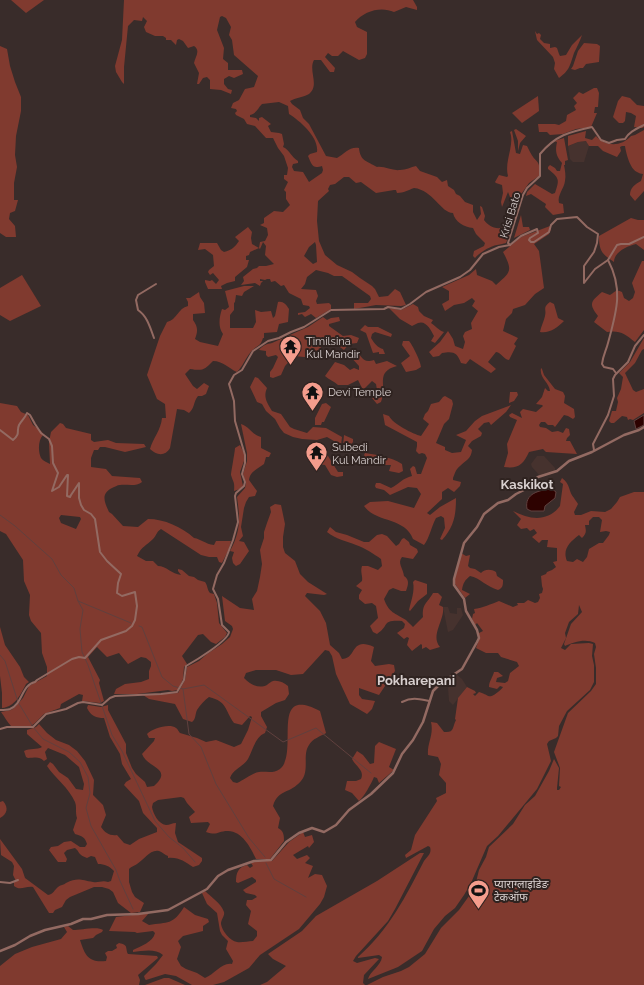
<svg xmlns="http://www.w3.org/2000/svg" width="644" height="985" font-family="Raleway,'Noto Sans Devanagari',sans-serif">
<rect width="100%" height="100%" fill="#392c2a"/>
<g fill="#46322e">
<polygon points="587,141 589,146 584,162 573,162 570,159 568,146 578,142"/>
<polygon points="537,456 544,456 555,468 555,471 540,476 532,467 531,464"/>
<polygon points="443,607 448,607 450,613 457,614 457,608 461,608 463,615 453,630 448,632"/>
<polygon points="456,674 462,679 467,687 453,705 449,701 448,688 452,681 451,678"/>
</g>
<g fill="#803a2f" fill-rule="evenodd">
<polygon points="11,0 44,0 26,13"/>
<path d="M124,0H413L417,7V10L406,7L394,12C381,6 364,11 355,22L357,27L367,32V54L365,58L359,60L343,51L338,56H332L328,53L325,57L335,68L334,72H330L321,60H314C308,71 320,85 309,94C304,97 295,98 290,101L292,104L300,110L303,118L309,124L326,156L337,158C344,154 350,146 359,148C360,161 367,161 377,167C385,166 392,171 400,170C406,170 411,167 416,166L420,171L437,177L442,182L447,180L448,186L454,190L456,194L460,196L465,202L473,205V212L477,220L481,214L480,206L482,207L485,216L484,220C488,225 493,229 501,228C505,227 507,224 513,225L506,243C503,244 501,244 497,245C490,246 479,253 475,258L473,256L474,251L484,246L485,243L476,234L473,228C464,227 455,222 453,213C441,213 433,190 414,188C408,190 404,193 397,193L396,190H394L376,193L361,182L356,183L349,177H344L335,184L330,185L328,189L329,191L318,201L317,221L319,241L325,255L337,265L352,272L360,278L372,286L375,289L379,297L388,296L395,289L400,292L406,305L401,306L376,305L354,309V303H368L371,299L370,296L342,276H334L328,273L316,270L307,277L305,284L301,289L316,290L318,296L316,301L317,304L329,303L331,305V309L316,318L311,314L305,317L302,314L298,315V313L305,312L310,308L309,306L303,305L301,299L289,293L284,285L281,286L275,281L271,282L270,279H267L265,280L260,279V281H263L261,283L260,286L255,283L241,285L244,281L243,277L253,269L257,268L259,266H266L274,264L265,255L266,246L263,242L260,249L259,248L250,252L249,255L246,256V260H249L247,267L235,277V281L227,283L221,286L222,289H208L205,282V280L210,281L212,280L216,284L219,280L213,273L210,275L208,272L209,270L214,266L213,255L205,249L198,250L200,243H217L221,250L224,252C232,250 235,247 239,241L235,237L248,227L252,232L251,238L252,244L259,248L260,242L265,241L268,235L267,228L260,225L264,223V218L274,211L283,212L290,205L286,199V192L284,190L288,182L284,179V175H287L288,168L284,156L278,148L273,138H266L255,126L247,124L244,119L236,115L235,113L237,111L236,109L231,108L233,103L239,100L245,89L254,87L258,76L234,55L232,40L229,35L231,27L226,18L222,16L220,17L217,30L224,48L223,59L228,63V70H242L243,74L234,78L229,76L224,79V84L228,89L232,90L231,94L221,90L210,89V80L207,77L203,78L199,84H197L199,73L194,63C195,57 201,51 194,46L188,48L183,41L179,39L177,40L176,45L171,40H166V38L163,36H155L146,32L144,27L147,21L143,17L142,21L134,20L128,26L124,67V84L122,82L116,72L115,66L122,40ZM279,102L288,106L289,114C300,121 319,137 317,152L310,154L308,156C312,165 312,169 322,166L323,170L322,173L309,182L303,172L294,171L292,167L293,164L298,163V161C291,157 290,150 283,147L284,144L282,134L279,133L271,132L268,126L271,124L262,117L259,118V121L256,118L250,117V115C256,114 258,108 262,104ZM315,242L316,245L317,262L313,264L304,256L309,247Z"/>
<path d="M535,31L537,34L539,33L541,35L540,39L544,43L550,44V48L555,47L557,48L559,54L560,56L566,55L572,45L582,35C580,41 577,47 574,53C570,65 570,70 559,78L554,69L555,63L553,57L537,40Z"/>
<polygon points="584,43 597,44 600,46 599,62 586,64 583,68 580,68 575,70 571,69 573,66 578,51"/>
<polygon points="0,46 7,49 10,66 15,82 21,97 21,111 16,136 15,155 17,167 14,183 14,200 18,200 15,211 10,213 9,219 15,226 16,237 6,237 0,233"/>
<polygon points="594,88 597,88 599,93 598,107 595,107 594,113 597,113 591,127 576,129 563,134 550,135 547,132 539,132 538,124 555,124 559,125 566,121 567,115 576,110 574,106 577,103 573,98 579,92 583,94"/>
<polygon points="538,96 539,111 522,123 512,113"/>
<polygon points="622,96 630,98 637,105 644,106 644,127 642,128 634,127 636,116 631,113 626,112 625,121 623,123 619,123 613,117 618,101"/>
<polygon points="516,129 526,136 520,143 518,151 518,141 514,130"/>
<path d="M644,130V191L635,201L630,195C630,188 635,184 641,181L643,174C641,174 639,173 637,172C630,169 626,153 625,146H622L620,147L621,151L617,157L603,151L598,146H589L586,141L578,142L568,146V136L586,131L585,138L592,140L596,136C606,147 621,147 631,136L635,135Z"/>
<path d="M512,131L516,153L520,154L523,145L527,146C528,148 529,150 530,152C536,164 541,159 539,176L529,183L522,193L513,200L510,197L508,192L502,207L501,202L503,193L502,185L496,183L495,182L499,175L507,177L508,176C504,161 515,145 510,132Z"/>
<path d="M564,138L568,160L565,161V165H564C565,170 566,176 565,181C564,189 557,195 559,203L563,204L564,213L553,215L545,207L546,204L531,194L526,196L527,192L535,184L552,194L555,193C560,179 559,178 548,169V167L550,165L555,168L557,171H560L562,163C556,156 555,151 557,142L554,141Z"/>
<polygon points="521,215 523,227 529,227 530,230 514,238"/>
<path d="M631,218L638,220H644V250L636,244C627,246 614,252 614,262C602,254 599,251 599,236Z"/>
<path d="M550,226L551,229L549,234L534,244L539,251L544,288L535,294L525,305L513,309L512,313L506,319L503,331L518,338L514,344L516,346L509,360C503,359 502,353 496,352L488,362L496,369L491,373L470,359L466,364L461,363C457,352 453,351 442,353L439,356L433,357L429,352L440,342L448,331L453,339L455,346L463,349L465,342L463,336L465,332L472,329L471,323L478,311L472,306L475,301L472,298L464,303L454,305L445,311L442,304L449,300V291L442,287L469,275L476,269L477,275L492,281L496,285C511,272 513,271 503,252L521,237Z"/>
<path d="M642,261H644V330L635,342C625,334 620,330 607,332L594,322L598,316C589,304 590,302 602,292L610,295C615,292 616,289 622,292L624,298L629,301L633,298L635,292L632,283Z"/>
<polygon points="22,275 41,306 10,321 0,315 0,288"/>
<path d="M244,286H254L244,292L242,296L236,295L235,302L234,303V310L230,315V328H253L256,322L255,310L261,312L271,311L273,318L275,316L278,302C283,301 286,304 289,309L288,322L279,324L277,332L264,333V338H263C260,348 256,345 250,353C245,359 243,366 237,372C228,368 223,361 213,361C204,370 203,371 190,369L185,374L193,386L197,389L204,383L209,386L206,394L202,396H198C193,402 195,408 189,413L184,410L177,409L170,448C165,457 156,455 150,449C153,438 161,430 162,418H166L165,404L157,399L147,375L160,336L167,322C177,320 178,308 188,306V302L186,298H190L199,292L200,297L204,303L205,313L193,314V320C198,327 198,331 195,339L200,342L218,346L223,334C218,327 219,318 222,309L225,310L229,307L225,291Z"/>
<path d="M550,302L554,304L558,318L564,321C558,327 549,334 540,332C541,326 544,321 545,316C547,309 542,308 550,302Z"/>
<path d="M413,304L418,307L419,311L424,316L433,320L431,323C436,326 438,330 444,332L435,343L431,341L434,336C431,330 426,320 418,323C416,324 414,325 412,326L400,319L389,308L401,310Z"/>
<path d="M323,317L327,320L331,318L339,317L340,321L329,324V326L343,336L351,335L359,338L357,343L349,344L344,350L329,339L325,338C320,341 320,343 321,349L316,352H311L308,357H304L294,356L285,366L281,375L273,378L270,377V372L273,368L278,357L276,355L268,357L266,355V351L259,350C263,345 267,344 272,343L308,327Z"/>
<path d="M365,325L368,327H378L392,334L391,337L375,332L372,334L371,338C374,343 378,348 383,349L385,354H379V352L373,353L366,333L360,330Z"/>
<polygon points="644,338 644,349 642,350 635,363 625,373 633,390 636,392 644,389 644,413 633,420 630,419 628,420 627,417 622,416 614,423 611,423 609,421 612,411 616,411 618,402 617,398 621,389 623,377 619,373 630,362"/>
<path d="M403,341H409C412,344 421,362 421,367L416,370L406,372L401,363L410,356L402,345Z"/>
<path d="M355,351C363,356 362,364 374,360L376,364L387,361L397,366C374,372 388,386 381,402L377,404L372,398L377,390L376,384L372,381L363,390L358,380L348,385H338C334,381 329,380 325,376L335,362L344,365L350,370L354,368L359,370V366L349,355L351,352Z"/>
<path d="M541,368L542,369L544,375L555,389L563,392L565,396L564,403L574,409L575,417L573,419L568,416L564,415L555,427L553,425H548L545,422H541L539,425L540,427L546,428L552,432L558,431L563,433L566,428L569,429L570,435L567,438L566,441H570L577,454L546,452L543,449L529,452C523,465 518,469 504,467L508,453L507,444L517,420L510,417L509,415L512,413L522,418L520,412L523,409L536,412L543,406L542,405L536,404L542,397L545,388L548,391H550C549,382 539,378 541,368Z"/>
<path d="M255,377L258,378L267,388C263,397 267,403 272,411L281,414L290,427L294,429L307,433L313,427L326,428L342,437L341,445L327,437L317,440L302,439L293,437L284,433L280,428L275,419L266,411L262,404L257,402L250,387Z"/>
<polygon points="510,392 517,392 518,395 514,401 509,403"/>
<path d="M445,396L452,400L453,404L449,419L444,424L436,443L445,447V450L452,453L461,452L466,440L456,435L466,431L475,421L482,416L511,405L506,412L491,425L489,422L484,423L478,429L482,433L481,436L472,441L468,446L472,450C471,459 466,460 460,466C456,469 455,473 453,478V480L461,482L460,486L454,492L448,488L442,492V499L427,513L430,515L440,507L456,498C456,515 454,527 442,540L440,539L445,528L444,518L441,516L436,518C431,527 430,537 424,545L413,539C405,517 376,523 364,506L370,502L388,501L414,508L421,494L417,488L408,487L390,495L384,490L376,488L375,486L376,483H380L391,488C399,484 403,478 412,476L410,469L413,466L415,467L417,474H421L427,458L425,454L422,453L419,454L416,451L417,446V442L385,425L383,414L389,416C393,424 413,434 421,436L429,424L423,419L425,414L428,411L431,404L439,402L443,397Z"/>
<path d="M0,403L17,406L21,412L28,415L33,425L42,432L43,435C38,440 38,452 41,458C43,461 47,462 50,464L49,442L51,432L60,423L63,424L66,428L91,434V440L94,442L108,440L116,443L144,444L146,447L125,452L105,447H100L98,450H94L91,458V467L106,469L112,476L140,478L142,482C136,487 127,484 120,485C117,485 115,487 112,488C100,494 105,503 109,512L112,514L123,526L138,527L148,519C164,519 182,527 194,538C201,539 205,544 214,545L216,541H231L229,549L222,563L219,562L217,557H209L201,555L161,529C156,532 157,535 153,539C146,546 142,546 137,556L146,561H153L158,566C166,566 172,574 181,575L178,571V569L182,570L189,576L194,577L198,580L205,582C208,586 207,590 210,593L214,594L217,603L219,623L227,633L225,637L216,644L211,642L203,634L198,635L182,656L187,664L184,667L183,679L178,690L172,691L168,690L137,694H114L116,689L125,684L141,682L149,679V671L151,666V662L146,658L141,657L128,664L119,653L107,657L97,647L88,657L100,680L99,683L104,701L100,703L82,701L83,695L79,694L61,704L60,708L44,714L35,723L31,726H11C7,722 5,717 1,712L11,710L14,708L23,698L29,686L47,676V667L42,653L41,633L31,621L29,615L30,595L24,581L23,560L6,534L0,531ZM61,515L80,517L81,519L76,529L61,523L59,518Z"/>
<polygon points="326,403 331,407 324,422 322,422 321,425 315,425 315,418 322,404"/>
<path d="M241,424C250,427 251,434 261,437V448L271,453L269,457H266L264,464C258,469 250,471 249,480L257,491L255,496L249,497L246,502L244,508L241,527L243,536L239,541L244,542L249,551L240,564L236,566L233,563L232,558L234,552L230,551C241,531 240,518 237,497L245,488L246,483L243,474L247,461V453Z"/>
<polygon points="344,435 353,439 353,442 349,447 346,448 343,446"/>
<path d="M240,445L244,453V461L240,472L243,486L240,489L234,491C235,482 233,482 231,475C231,473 235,451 235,448Z"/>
<path d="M365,453C377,455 391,457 402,464L403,471L399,473L389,471L391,465H383L366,458L364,455Z"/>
<polygon points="324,454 328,456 338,472 343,472 343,476 337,477 331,475 325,465 317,464 310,460 310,456 320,457"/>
<path d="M562,478C571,485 568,491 574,498C575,500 577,502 578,504L574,512L575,515H581L591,511L605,512L611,509L617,502L620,497L634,492H644V985H367L383,977L401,971L409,967L425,954L441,928L459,910L469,896L476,882L479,870L486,857L489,847L513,824L525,805L535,796L549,771L554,759L559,768L557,788V790H559L561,787L559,786L560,768L554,752L568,713L591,691L596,684V668L594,654L596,647L595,643C586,638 573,642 565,646L564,644L571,624L582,612L579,605L578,614L569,622L565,633L566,638L561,648L565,650L571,644L589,643L593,644L592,656L594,665V682L590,690L567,711L559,726L558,736L556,738L549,741L547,744L551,761L537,789L498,836L487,846L471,883L464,895L455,908L445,916L434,929L422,951L398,967L368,979C370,971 381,966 382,957L379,955L358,958V957C389,930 406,896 424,861C428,856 432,853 430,847L428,846L406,858L405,855L411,850L415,835L437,801L436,798L446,793V783L439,775L441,764L438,757L428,755C427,743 434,735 431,722L437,723L444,732C455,733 452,727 456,720L455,719L458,698L467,687L475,691L476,693L473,694L475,696L479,692C490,695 488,700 498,692C500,690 502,689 503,687L500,686L497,689L489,687C489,681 493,677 494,672H498L503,676L497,678L496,682L505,683L508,681L510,673L519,666L517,662L501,657L498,653H486L476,648L479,639V633L483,631L477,623L475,625L472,619L473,614L475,613L474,609C483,608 491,604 499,601L513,607L518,605L517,603H524L528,600L535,603L538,602L540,598L539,594L542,593L543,589L542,586L541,576L546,574L547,572L552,570L556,567L553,562L557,561V548L547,547L548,540H542L539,543L532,537L537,533L534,529L530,531L527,528L521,529L517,525L521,519L513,511C530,520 548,522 560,506L563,484L560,482ZM593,517H599L602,520L600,532L606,531L610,532L609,535L603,543H599L589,549L587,557L583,562L577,559L573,562L567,561C562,549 570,542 579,535L582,538C587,533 586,531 585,525H589V521Z"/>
<path d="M275,504L281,505L285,524L283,537V547L285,553L295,561L300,574L308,582L327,594L324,595L307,593L305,596L320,611L326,623L330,645L339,653L342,659C357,659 350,636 374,647L371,661L375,666L389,664L394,665L395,671L379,695L359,688V695L362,699L375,701L372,709L367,714L350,704L336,674L332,656L329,651L325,650L303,674L291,675L276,670H256L246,673L244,678C251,685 259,689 267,685C268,684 272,681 273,681C279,680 284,683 288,686L289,694L285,700L276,703L261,712V716L267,727L265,733C255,737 253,750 248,759C243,767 233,769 230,778L233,782L237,783C244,780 252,773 259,772C266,771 273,774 280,769C300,753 268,684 320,711L326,733C321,736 312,739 309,745C302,755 310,771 301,781C290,794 278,789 273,806L280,818L278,828C284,831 284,836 284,841L270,859H256C251,848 242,831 228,831C217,831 218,836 206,832L210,824L208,822L191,823L189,817L195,812L187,803L184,798L181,797L158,800L153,803L152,807C153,813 158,824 166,825C170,825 172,823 176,823L175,833L178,842L202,858V861L199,865L193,867C185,862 179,857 168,858V856C165,855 162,852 159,851C150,849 144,860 137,864C134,866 132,866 129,869V882L132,892L135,897L144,903L140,912L131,913L118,903L113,892L109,889L102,887H94L70,897L66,900L62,907L55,910L53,913H49L33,887C25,886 20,891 14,886V882L16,881L13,875L14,866L12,862L1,855L0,839L22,869L25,878L48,895C54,894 54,890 58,887C60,885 64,885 66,883C78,877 81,880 93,882C99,883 102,880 108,882L111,881L114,871C109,866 105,864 98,864L95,857L91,856L87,858C78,855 80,852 75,848L67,850L64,853L67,859L66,862H58L49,850L51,847L58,846L64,842L71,841L80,847H85L87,844C85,837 82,836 75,834L73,830L77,818C75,812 77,807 75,802C69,788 55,778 47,766L50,762L53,764L59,772L68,778L76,789L83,790L84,784L79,767L65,755L48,748L45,752L47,759L44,761C39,756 35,758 28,758L26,757L24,751C30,748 37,750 42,747L27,734V730L36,727L39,724L47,733L56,740L69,745L77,751L85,761L94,780L93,795L103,805L106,815L101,827C105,833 110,836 117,835L124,843L130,845L139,839L157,832V828L143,813L139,801L124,785L126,782L131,779L122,764L120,754L110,737L104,718C96,718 91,716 87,708L88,705L101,707L108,705V710L126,744V753L132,768L136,774L145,782L147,787L154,786C174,768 147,768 142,754L154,741L155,738H149L147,734C152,729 169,723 176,728C177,728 179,732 180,733L197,738L206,742L216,740L234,747L241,744L248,730L252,717L250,716L242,725L234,723C224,709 228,702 209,697C205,700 200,705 197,710C195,714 196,719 192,722L183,719L175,704L149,699L143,695L178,693L185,680L187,667L199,661L207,654L222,644L230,637L233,629L232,626L225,621L222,596L240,608L254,610L252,599L257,591L260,577L262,564L260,550L264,538V532L267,523L271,512L270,507Z"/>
<path d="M330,527L336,532L347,535L364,542H369L377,535L382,534L387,536L396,546L399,544L402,539L404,538L409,542L410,545L417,549L418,552L413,559L402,557C397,563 403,568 404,576C410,580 408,585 406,591H401L393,588L389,590L384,599C389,613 395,613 406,620C408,622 411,625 413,627L423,617C422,603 427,604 433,593H438L442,597L439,605L443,607C445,620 430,635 440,647L430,650L426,647L422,649V645L421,644L412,651L407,645L409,638L407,637L404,639L397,633L404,628L405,624L402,621C380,620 391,625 377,634L373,632L370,626L378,618L376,606L372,603L365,604L359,599V595L362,590L356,586L362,581C363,576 360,572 362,566H368L378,570L382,566L381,559C374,554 365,548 356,545C346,541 336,539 327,532Z"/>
<path d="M461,553L466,556L470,555L468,566L470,568L475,569L481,573C485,569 491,569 496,572L497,576L503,580C503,585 503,588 498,590C487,587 480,578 470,576C465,580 463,583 462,590L470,594L465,598L455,584V576Z"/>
<path d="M415,580L427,584V594L418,601L410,611L409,610C411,601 415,591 413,582Z"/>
<path d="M0,627L5,645L20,667L24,677L29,682L26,684C21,694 15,707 2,708V693L0,676Z"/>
<path d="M379,742L396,749L389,767L394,770L379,783L377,778L374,777C371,784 364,797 359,801L352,793L345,790L347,781H356L361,779C365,770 355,766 352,759L357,751L363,755L370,764L374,763L375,746Z"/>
<path d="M3,801C9,808 7,814 0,818V802Z"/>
<path d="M303,832L305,837L312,835L314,842L309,848L308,846L293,855L297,859L307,855L310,858L305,863L313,866L308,878L315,874L322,875L327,886L324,897L320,904L299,929L260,955L249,968L224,982L213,985H192L176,976L165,974L146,980L145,979L144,976L156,964L163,955C155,948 143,951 133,952V950C141,946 153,942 155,933L153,931L137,933L135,932L109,931L116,917L149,913L142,921L149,925C168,922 173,925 184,907L195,915L208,919L209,922L203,926V931L183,936L178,941L181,947L177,959L181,966L186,969L197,973L205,978C215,974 222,962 232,964L233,961L226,949L228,941L222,935L220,931L217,913L207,904L202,893L205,891C211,897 221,903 224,912C225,916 221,919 221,924C222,931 230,941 237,942C241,943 248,941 253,941L257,936V931L248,924L251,911L246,905L247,900H252L257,897L255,895L246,893L243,890L256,882V880L252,877L238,883L236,882C236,873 238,867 247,865L250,868L253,866L251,863L254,861H272L289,842Z"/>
<polygon points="420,853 424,853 395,909 388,921 356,956 353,961 357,963 375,958 379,959 364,975 363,983 365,985 260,985 267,982 286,966 273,959 268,954 302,931 316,916 377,881"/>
<path d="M68,926L73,930C81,930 98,926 103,930L102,932L96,935L93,938L80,940C85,955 88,963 106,961L107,957L105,953L108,951H112L117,948L116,945L119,943C129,945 125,948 128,954L157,956L158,958L138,975L140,980L139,985H0V966L15,954L32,947L61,939L67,932L64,927Z"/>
<polygon points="164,978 169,978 185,985 145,985"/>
</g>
<g fill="#2d0200" stroke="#60403e">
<polygon points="644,415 644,425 636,429 634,421"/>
<path d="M552,489L556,492L555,498L545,506L544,511H531L527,509C524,493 540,490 552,489Z"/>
</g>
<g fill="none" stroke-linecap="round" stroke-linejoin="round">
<g stroke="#60403e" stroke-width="1">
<polyline points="0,515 15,526 52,559 61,575 74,588 78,601 131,623"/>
<polyline points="78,601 83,610 80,629 82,652 88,665 112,735 122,751 155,821 169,837 183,848 195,862"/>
<polyline points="139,626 142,627 162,677 173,686 183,689 204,685 283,742 316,728 371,773"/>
<polyline points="0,655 5,661 18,702 33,727 43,739 69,752 80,762 88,777 90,793 86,808 91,826 116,870 120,881 133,909"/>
<polyline points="183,689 189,734 201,747 216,784 249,838 265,857"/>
<polyline points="266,863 274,879 306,897"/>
</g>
<g stroke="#936a62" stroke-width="2">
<path d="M510,245L508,243L523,195L527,188L540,176V154C556,135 569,132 592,127L601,140L609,143L617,140L625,139C629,132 636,129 644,125"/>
<path d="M608,260C624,290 616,313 608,343C606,351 603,355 602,364L604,367L613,369L616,373"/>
<path d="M154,338C150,327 147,316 138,310L136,300L138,295L156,284"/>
<path d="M0,430L13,440C21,433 16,432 19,425C21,421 25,418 27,413L30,415L35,424L41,433L49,439L52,446L53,463L58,473L52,491L59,487L67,475H68L67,496L70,497L71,495L79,483V498L81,505L84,510L91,514L95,519L100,552L107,561L121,574L118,583L117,593L122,596L135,592L137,606L135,620L132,626L126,631L101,640L85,658L79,657L72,659L37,680L35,682C21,685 23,704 10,709C7,710 3,710 0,710"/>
<polyline points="594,450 593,444 608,415 614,396 613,379 615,375 628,362 635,346 644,335"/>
<path d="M402,702C412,697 419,699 429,701"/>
<path d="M0,729L7,727H33L46,714L66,709L78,703L83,702L102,705L110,698L115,696L161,694L177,692L184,680L186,666C195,661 228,641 229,632L222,625L218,599L213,589L217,575L224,563L233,540L238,522L235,496L236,493L244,486L245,482L242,474L245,463V455L235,421L234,401L229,384L234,375L242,370L253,351L268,341L279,338L291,332L304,327L331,310L384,309L388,307L401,309L410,304L426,292L460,277L470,270L483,254L499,247L510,245L521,236L537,229L538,233L530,238L529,240L531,242H534L549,232L551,225L557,219L577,217L587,227L598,234L597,243L594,252L584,266V283L595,269L608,260L617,245L621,244H629L644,237"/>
<polyline points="0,882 10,883 18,880"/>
</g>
<polyline stroke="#936a62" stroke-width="2.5" points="0,951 15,945 30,936 45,930 71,924 83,919 91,919 107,915 138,914 168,910 207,889 218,876 228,870 254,861 271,860 286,842 299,833 312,828 324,832 336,825 349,810 371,794 393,773 402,754 413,740 423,722 433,691 441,683 462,669 477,642 479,638 477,630 466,611 464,599 454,585 454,579 464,543 477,527 484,514 498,503 508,500 516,494 524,490 532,481 538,477 557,471 569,461 592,452 624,435 639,430 644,427"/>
</g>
<defs>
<symbol id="temple-pin" viewBox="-11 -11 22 30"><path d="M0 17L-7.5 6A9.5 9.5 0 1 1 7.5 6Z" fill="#f49d8d" stroke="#2f2320"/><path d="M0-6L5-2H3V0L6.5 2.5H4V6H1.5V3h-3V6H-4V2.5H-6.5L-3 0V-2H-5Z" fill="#111"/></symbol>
<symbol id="stadium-pin" viewBox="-11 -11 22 30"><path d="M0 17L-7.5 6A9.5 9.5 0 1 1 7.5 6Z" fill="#f49d8d" stroke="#2f2320"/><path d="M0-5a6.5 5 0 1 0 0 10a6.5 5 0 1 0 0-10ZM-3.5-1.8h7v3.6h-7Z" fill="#111"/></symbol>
</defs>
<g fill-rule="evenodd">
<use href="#temple-pin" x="278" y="334" width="25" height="34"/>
<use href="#temple-pin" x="300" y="380" width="25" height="34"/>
<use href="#temple-pin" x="304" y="440" width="25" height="34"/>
<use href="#stadium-pin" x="466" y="878" width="25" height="34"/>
</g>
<g text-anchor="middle" stroke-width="4" stroke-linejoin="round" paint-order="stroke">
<g font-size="11" fill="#d8cfce" stroke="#2f2320">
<text transform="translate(510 215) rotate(-73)" y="4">Krisi Bato</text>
</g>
<g font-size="11" fill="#d8cfce" stroke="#2f2320" text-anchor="start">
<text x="306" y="345">Timilsina<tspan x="306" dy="13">Kul Mandir</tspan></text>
<text x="328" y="396">Devi Temple</text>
<text x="332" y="451">Subedi<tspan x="332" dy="13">Kul Mandir</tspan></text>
<text x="494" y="888">प्याराग्लाइडिङ<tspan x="494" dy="13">टेकऑफ</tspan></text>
</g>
<g font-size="13" font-weight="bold" fill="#d8cfce" stroke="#2f2320">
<text x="527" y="489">Kaskikot</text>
<text x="416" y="685">Pokharepani</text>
</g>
</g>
</svg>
